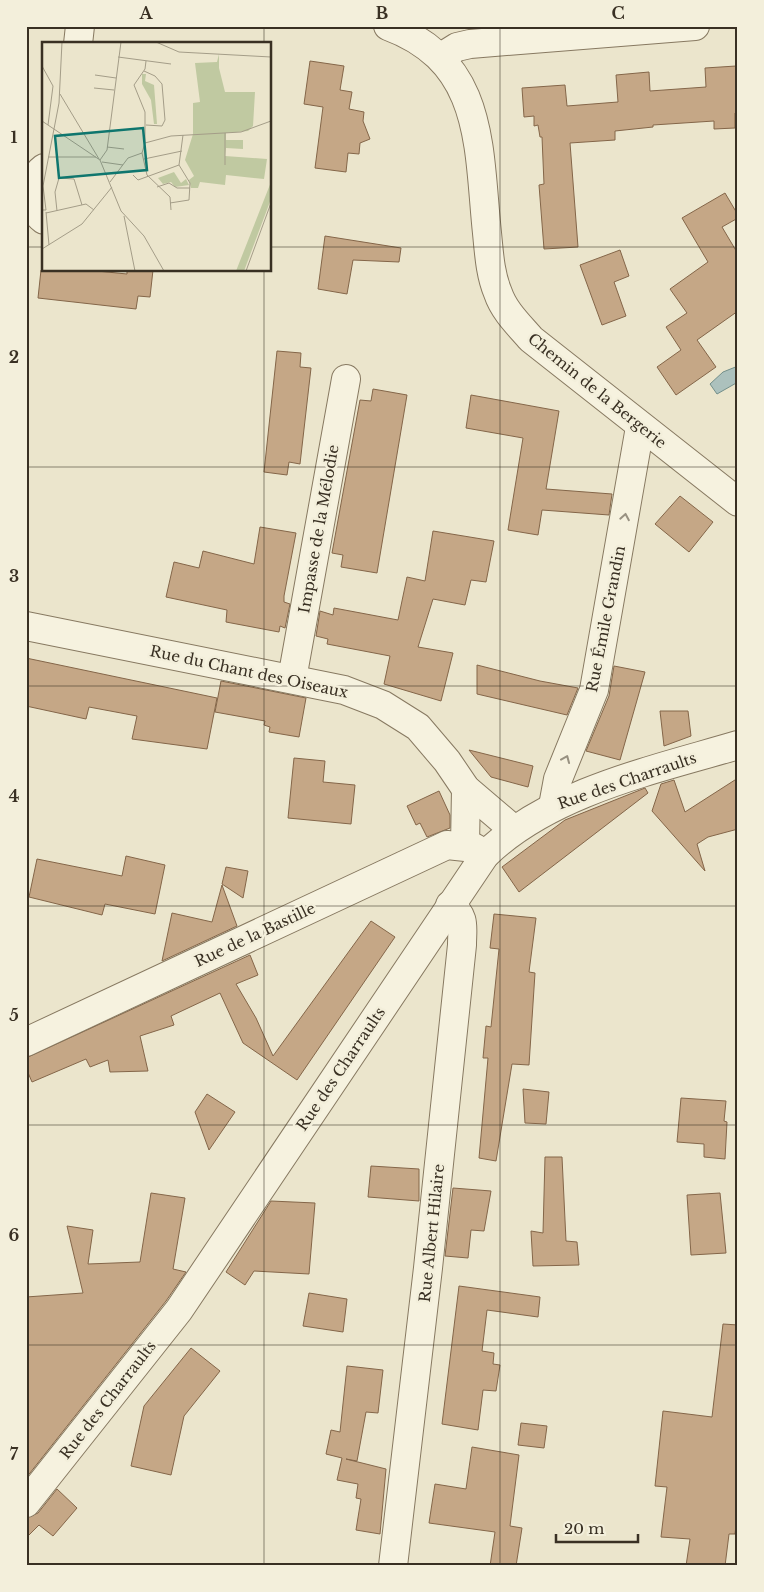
<svg xmlns="http://www.w3.org/2000/svg" width="764" height="1592" font-family="'Libre Baskerville',serif">
<rect width="100%" height="100%" fill="#ebe5cc"/>
<polygon fill="#acc1bd" stroke="#738f8a" points="738,366 738,382 717,394 710,384 723,372"/>
<g fill="#c5a786" stroke="#846649">
<polygon points="310,61 344,66 340,90 352,92 349,109 364,112 363,121 370,139 360,143 359,154 348,153 346,172 315,168 323,107 304,104"/>
<polygon points="736,66 738,113 735,113 735,128 714,129 714,121 653,125 653,127 615,131 615,140 570,143 578,247 544,249 539,185 544,184 542,137 540,137 538,125 534,126 534,116 524,117 522,88 565,85 567,106 618,102 616,75 649,72 650,91 706,87 705,68"/>
<polygon points="725,193 738,215 738,218 722,227 738,254 738,311 697,340 716,367 676,395 657,367 681,350 666,327 687,313 670,289 708,262 682,218"/>
<polygon points="325,236 401,248 399,262 353,260 347,294 318,289"/>
<polygon points="620,250 629,276 614,282 626,316 602,325 580,265"/>
<polygon points="41,270 87,270 127,274 127,270 153,270 150,297 138,296 136,309 38,298"/>
<polygon points="277,351 301,353 300,367 311,368 300,464 289,462 287,475 264,472"/>
<polygon points="373,389 407,395 377,573 341,567 343,555 332,553 360,400 371,401"/>
<polygon points="471,395 559,411 546,489 612,494 609,515 542,510 538,535 508,530 523,438 466,428"/>
<polygon points="680,496 713,522 689,552 655,524"/>
<polygon points="260,527 296,533 284,596 284,602 290,604 285,628 280,626 279,632 226,622 227,610 166,597 174,562 199,568 203,551 254,564"/>
<polygon points="433,531 494,541 486,582 471,580 465,605 433,599 418,647 453,653 441,701 384,684 390,656 327,644 328,639 316,636 320,611 333,615 334,608 398,620 407,577 425,581"/>
<polygon points="26,658 217,698 207,749 132,739 137,716 89,707 86,719 26,706"/>
<polygon points="477,665 540,681 578,688 567,715 477,694"/>
<polygon points="614,666 645,672 620,760 586,751 609,696"/>
<polygon points="221,681 306,698 299,737 269,732 270,727 264,725 265,721 215,712"/>
<polygon points="660,711 688,711 691,736 664,746"/>
<polygon points="469,750 533,766 528,787 491,777"/>
<polygon points="294,758 325,761 323,782 355,785 351,824 288,818"/>
<polygon points="738,778 738,829 708,837 697,844 705,871 652,811 661,784 674,780 685,812"/>
<polygon points="645,788 648,793 519,892 502,867 565,820"/>
<polygon points="439,791 450,815 450,828 427,837 420,823 416,825 407,806"/>
<polygon points="126,856 165,865 155,914 105,904 102,915 29,897 37,859 122,876"/>
<polygon points="226,867 248,871 243,898 222,884"/>
<polygon points="222,885 237,926 162,961 172,913 212,922"/>
<polygon points="494,914 536,918 529,972 535,973 529,1065 512,1064 496,1161 479,1158 488,1058 483,1058 486,1026 491,1027 499,949 490,948"/>
<polygon points="371,921 395,937 297,1080 243,1043 220,993 171,1016 174,1025 140,1036 148,1071 110,1072 108,1060 90,1067 86,1059 32,1082 26,1068 26,1058 250,955 258,975 236,984 256,1018 273,1056"/>
<polygon points="523,1089 549,1092 546,1124 525,1123"/>
<polygon points="207,1094 235,1112 209,1150 195,1112"/>
<polygon points="681,1098 726,1101 724,1121 727,1122 725,1159 704,1157 704,1144 677,1142"/>
<polygon points="545,1157 562,1157 566,1241 577,1242 579,1265 533,1266 531,1231 543,1233"/>
<polygon points="371,1166 419,1169 419,1201 368,1197"/>
<polygon points="453,1188 491,1191 484,1231 471,1230 468,1258 445,1256"/>
<polygon points="151,1193 185,1198 173,1269 186,1272 166,1301 26,1478 26,1297 83,1293 67,1226 93,1230 88,1264 140,1262"/>
<polygon points="720,1193 726,1253 691,1255 687,1195"/>
<polygon points="271,1201 315,1203 309,1274 254,1271 245,1285 226,1272"/>
<polygon points="459,1286 540,1297 538,1317 487,1310 482,1351 494,1353 493,1364 500,1365 496,1391 483,1390 478,1430 442,1424"/>
<polygon points="309,1293 347,1299 343,1332 303,1326"/>
<polygon points="723,1324 738,1325 738,1509 735,1534 729,1534 725,1566 686,1566 690,1539 661,1537 667,1487 655,1486 663,1411 712,1417"/>
<polygon points="191,1348 220,1371 184,1416 171,1475 131,1466 144,1406"/>
<polygon points="347,1366 383,1370 378,1413 366,1412 357,1461 346,1459 386,1469 380,1534 356,1530 361,1499 356,1498 358,1484 337,1480 342,1458 326,1454 331,1430 340,1432"/>
<polygon points="521,1423 547,1426 544,1448 518,1445"/>
<polygon points="472,1447 519,1455 510,1526 522,1528 516,1566 490,1566 495,1532 429,1523 435,1484 466,1489"/>
<polygon points="57,1489 77,1508 53,1536 39,1525 26,1538 26,1518 38,1513"/>
</g>
<g fill="none" stroke-linecap="round" stroke-linejoin="round">
<defs>
<g id="minor">
<path d="M388,26C485,62 478,147 487,233C489,253 490,274 498,293C504,311 519,325 531,339L738,502"/>
<polyline points="78,44 80,26"/>
<polyline points="441,57 457,47 470,44 695,26"/>
<path d="M44,168C27,181 26,207 44,220"/>
<polyline points="26,626 344,690 383,705 418,727 447,761 466,789 513,829"/>
<polyline points="292,679 346,379"/>
<polyline points="553,806 558,779 594,690 640,427"/>
<polyline points="465,846 466,789"/>
<polyline points="26,1042 447,845 475,848 485,855"/>
<path d="M393,1566L428,1268L462,945C462,927 466,917 450,905"/>
</g>
<path id="tertiary" d="M26,1503L179,1310L485,855C549,792 654,770 738,745"/>
</defs>
<use href="#minor" stroke="#877961" stroke-width="30"/>
<use href="#tertiary" stroke="#877961" stroke-width="30"/>
<use href="#minor" stroke="#f6f2df" stroke-width="28"/>
<use href="#tertiary" stroke="#f6f2df" stroke-width="28"/>
</g>
<defs><path id="oneway-chevron" d="M-2-3.5L2.5 0L-2 3.5" fill="none" stroke-width="1.6" stroke-linecap="round" stroke-linejoin="round" transform="scale(1.25)"/></defs>
<g stroke="#989181">
<use href="#oneway-chevron" transform="translate(625 517) rotate(-80)"/>
<use href="#oneway-chevron" transform="translate(566 759) rotate(-67)"/>
</g>
<path fill="none" stroke="#393023" stroke-width="1" stroke-opacity="0.55" d="M264,26V44M500,26V1566M26,247H44M270,247H738M264,270V1566M26,467H738M26,686H738M26,906H738M26,1125H738M26,1345H738"/>
<g text-anchor="middle" stroke-width="5" stroke-linejoin="round" paint-order="stroke">
<g font-size="15" fill="#393023" stroke="#f3efdb">
<text transform="translate(597 391) rotate(39)" y="5">Chemin de la Bergerie</text>
<text transform="translate(319 529) rotate(-80)" y="5">Impasse de la Mélodie</text>
<text transform="translate(606 619) rotate(-79)" y="5">Rue Émile Grandin</text>
<text transform="translate(249 672) rotate(12)" y="5">Rue du Chant des Oiseaux</text>
<text transform="translate(627 781) rotate(-19)" y="5">Rue des Charraults</text>
<text transform="translate(255 935) rotate(-25)" y="5">Rue de la Bastille</text>
<text transform="translate(341 1069) rotate(-56)" y="5">Rue des Charraults</text>
<text transform="translate(432 1233) rotate(-84)" y="5">Rue Albert Hilaire</text>
<text transform="translate(108 1400) rotate(-52)" y="5">Rue des Charraults</text>
</g>
</g>
<g transform="translate(42 42)">
<rect width="229" height="229" fill="#ebe5cc"/>
<path d="M177,12V26L183,50H213L211,84L206,89L184,91V98H201V107L184,106L183,114L225,117L222,137L184,133L183,143L158,140L156,146H149L147,138L152,134L143,118L151,92V61L158,60L153,21L175,20ZM100,32H104L103,39L112,43L115,82H112L109,58L100,42ZM132,130L139,141L144,137L147,143L133,145L129,140L121,142L116,136ZM229,140V157L202,229H194Z" fill="#c0c9a1"/>
<path fill="none" stroke="#a49d88" stroke-width="1" d="M114,0L137,10L229,15M76,15L129,22M0,24L11,44L6,83M102,29L113,34L120,42L123,78L120,84L104,83M53,33L74,36M52,46L72,48M18,52L57,117M0,79L58,118L79,169L102,194L122,229M103,101V70L92,43L103,27L104,19M65,105L82,107M100,111L105,133L128,155L129,168M6,115H54M102,117L140,109M58,118L65,108L79,0M60,120L81,123M183,123V91M91,133L96,138L137,123M68,140L86,116L100,111L103,101L129,94L199,90L229,79M115,145L127,141L135,146H148M128,161L147,158L148,141L137,123L141,93M0,168H4L1,144L17,61L20,0M15,169L13,150L17,136L32,137L40,163M4,170L7,203M4,171L44,162L52,168M82,174L93,229M0,207L40,182L70,145M204,229L229,161"/>
<path fill="#0f766e" fill-opacity="0.15" stroke="#0f766e" stroke-width="2.5" d="M101,86L105,128L17,136L13,94Z"/>
<rect width="229" height="229" fill="none" stroke="#393023" stroke-width="2.5"/>
</g>
<rect width="764" height="1592" fill="none" stroke="#f3efdb" stroke-width="55"/>
<path d="M556 1534v8h82v-8" fill="none" stroke="#393023" stroke-width="2.5"/>
<text x="564" y="1534" font-size="15" fill="#393023" stroke="#f3efdb" stroke-width="4" paint-order="stroke">20 m</text>
<rect x="28" y="28" width="708" height="1536" fill="none" stroke="#393023" stroke-width="2"/>
<g font-size="16" text-anchor="middle" font-weight="bold" fill="#393023">
<text x="146" y="19">A</text>
<text x="382" y="19">B</text>
<text x="618" y="19">C</text>
<text x="14" y="143">1</text>
<text x="14" y="363">2</text>
<text x="14" y="582">3</text>
<text x="14" y="802">4</text>
<text x="14" y="1021">5</text>
<text x="14" y="1241">6</text>
<text x="14" y="1460">7</text>
</g>
</svg>
